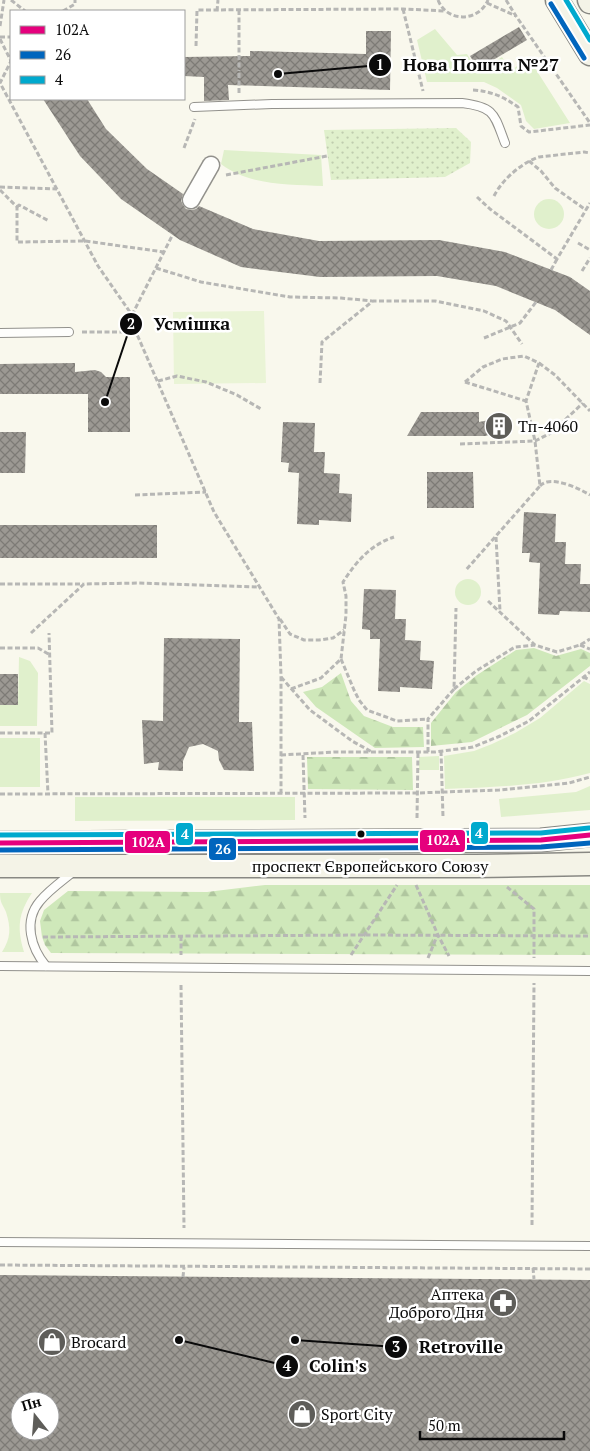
<svg xmlns="http://www.w3.org/2000/svg" width="590" height="1451" font-family="'PT Serif',serif">
<defs>
<pattern id="forest-firs" width="22" height="20" patternUnits="userSpaceOnUse" patternTransform="scale(1.25)"><rect width="22" height="20" fill="#cfe8ba"/><path d="M5 1l3.5 6h-7zM16 11l3.5 6h-7z" fill="#b0c69f"/></pattern>
<pattern id="park-dots" width="8" height="8" patternUnits="userSpaceOnUse" patternTransform="scale(1.25)"><rect width="8" height="8" fill="#e0f0cc"/><path d="M2 2h.1M6 6h.1" fill="none" stroke="#bfccae" stroke-width="1.8" stroke-linecap="round"/></pattern>
<pattern id="building-cross-hatch" width="8" height="8" patternUnits="userSpaceOnUse" patternTransform="scale(1.25)"><rect width="8" height="8" fill="#9c9993"/><path d="M0 0l8 8M0 8l8-8" fill="none" stroke="#7d7b76"/></pattern>
</defs>
<rect width="100%" height="100%" fill="#f9f8ed"/>
<g fill="#e0f0cc">
<polygon points="435,29 457,55 467,54 478,72 502,57 511,71 528,57 570,123 534,129 526,121 521,105 497,88 484,82 427,82 417,40"/>
<path d="M224,150L321,155L323,186C288,184 250,186 221,164Z"/>
<circle cx="549" cy="214" r="15"/>
<circle cx="468" cy="592" r="13"/>
<polygon points="19,657 30,661 38,673 37,726 0,726 0,705 18,705"/>
<path d="M584,681L590,684V773C543,786 494,787 445,789L444,756L474,751L492,744L515,733L540,718Z"/>
<rect x="0" y="738" width="40" height="49"/>
<polygon points="439,756 439,770 419,770 419,757"/>
<polygon points="590,786 590,810 501,817 499,799 576,792"/>
<polygon points="75,797 295,797 295,820 75,821"/>
<path d="M0,893H32C18,914 17,928 24,952H2C11,938 11,928 6,912C2,903 0,903 0,893Z"/>
</g>
<g fill="url(#forest-firs)">
<polygon points="534,648 556,656 581,649 590,653 590,666 527,715 472,742 431,746 431,723 456,692 477,675 516,650"/>
<polygon points="341,673 351,701 364,716 393,727 423,727 424,747 375,748 316,707 303,692 322,687"/>
<polygon points="307,757 412,757 413,790 308,789"/>
<polygon points="265,885 590,885 590,955 51,953 45,945 42,937 40,921 44,910 68,891 207,892"/>
</g>
<polygon fill="url(#park-dots)" points="456,128 471,142 470,163 445,177 331,180 324,130"/>
<polygon fill="#eaf4d6" points="264,311 266,383 174,384 173,312"/>
<g fill="url(#building-cross-hatch)" fill-rule="evenodd">
<polygon points="519,27 527,40 478,69 470,56"/>
<polygon points="366,31 391,31 390,90 228,85 229,100 204,101 204,77 184,76 184,57 250,56 250,51 366,54"/>
<polygon points="43,99 87,99 106,129 147,169 183,194 181,201 183,205 186,209 192,210 196,209 199,206 253,229 319,241 439,240 505,252 570,277 590,291 590,335 555,310 496,286 437,276 320,277 241,267 180,240 121,199 80,156"/>
<polygon points="75,363 75,372 95,370 101,372 106,377 130,377 130,432 88,432 88,394 0,394 0,364"/>
<polygon points="421,412 479,412 479,422 503,417 506,431 485,436 407,436"/>
<polygon points="283,422 315,423 314,452 325,452 324,473 340,474 339,493 352,494 351,522 319,520 319,525 297,524 299,473 288,472 289,463 281,462"/>
<polygon points="0,432 26,432 25,473 0,473"/>
<polygon points="427,472 473,472 474,508 427,508"/>
<polygon points="524,512 556,514 555,542 566,542 565,564 581,564 580,584 590,584 590,612 560,611 559,615 538,614 540,563 529,562 530,553 522,553"/>
<rect x="0" y="525" width="157" height="33"/>
<polygon points="364,589 396,590 395,619 406,619 405,640 421,641 420,660 434,661 432,689 400,687 400,692 378,691 380,639 370,639 370,630 362,629"/>
<polygon points="164,638 240,639 239,722 252,722 254,771 224,770 219,760 218,751 203,744 189,747 183,761 183,771 158,770 159,762 144,764 142,720 163,721"/>
<rect x="0" y="674" width="18" height="31"/>
<path d="M0,1275L590,1280V1451H0ZM20,1401H50V1431H20Z"/>
</g>
<g fill="none" stroke-linecap="round" stroke-linejoin="round">
<defs>
<g id="lane">
<path d="M194,107L272,104L462,103C495,107 494,114 505,143"/>
<polyline points="0,333 69,332"/>
<polyline points="0,966 590,971"/>
<path d="M46,966C31,948 23,921 40,901C49,890 62,881 73,872"/>
<polyline points="0,1242 590,1246"/>
</g>
<polyline id="street" points="191,200 211,165"/>
<g id="secondary">
<polyline points="557,0 590,54"/>
<polyline points="589,0 590,2"/>
<polyline points="0,843 541,840 590,835"/>
<polyline points="0,866 476,866 590,864"/>
</g>
</defs>
<use href="#lane" stroke="#92918c" stroke-width="10"/>
<use href="#street" stroke="#92918c" stroke-width="19"/>
<use href="#secondary" stroke="#888883" stroke-width="25"/>
<g stroke="#b7b7b5" stroke-width="3" stroke-dasharray="5 2.5" stroke-linecap="butt">
<polyline points="11,0 25,11"/>
<path d="M438,0C447,23 479,22 488,0"/>
<polyline points="506,0 516,16 590,123"/>
<polyline points="487,3 516,16"/>
<polyline points="403,9 423,91"/>
<polyline points="239,10 239,71"/>
<polyline points="63,11 75,4 75,0"/>
<polyline points="217,11 218,0"/>
<polyline points="0,26 4,0"/>
<polyline points="0,37 11,37"/>
<polyline points="0,39 11,61 0,83 98,266 132,315 136,332 214,512 279,619 281,676 281,793"/>
<polyline points="196,46 197,10 403,9 446,11"/>
<path d="M473,90C491,91 504,97 518,107L521,126L529,132L590,125"/>
<polyline points="239,93 239,73"/>
<polyline points="184,148 195,119"/>
<polyline points="529,161 541,171 555,188 586,210"/>
<polyline points="226,175 327,156"/>
<polyline points="0,187 57,189"/>
<polyline points="0,190 17,207 17,242 85,241 164,252"/>
<path d="M494,196C502,180 521,163 539,157L584,152L590,153"/>
<polyline points="477,197 490,209 557,259 590,203"/>
<polyline points="17,207 19,205 49,221"/>
<polyline points="578,243 590,250"/>
<polyline points="156,268 201,282 290,297 341,298 372,301"/>
<polyline points="551,270 557,259"/>
<polyline points="582,271 590,258"/>
<polyline points="132,315 172,236"/>
<polyline points="82,332 136,332"/>
<polyline points="484,338 520,323 536,302"/>
<polyline points="539,363 555,375 590,411"/>
<polyline points="158,381 177,376 206,382 237,395 261,409"/>
<polyline points="465,382 483,367 502,359 524,356 539,363 526,401 535,441 540,486 466,570"/>
<polyline points="465,382 526,401"/>
<polyline points="320,383 322,342 373,301 435,301 484,311 506,321 522,344"/>
<polyline points="460,444 535,441 551,433 583,403"/>
<path d="M540,486C542,484 544,483 547,482C559,479 580,489 590,495"/>
<polyline points="135,495 206,492"/>
<polyline points="496,537 500,611"/>
<polyline points="0,584 83,584"/>
<polyline points="488,601 535,645 557,652 580,645 590,639"/>
<polyline points="280,619 290,634 304,640 319,640 333,638 344,630"/>
<polyline points="31,633 84,584 139,583 259,587"/>
<polyline points="580,645 590,649"/>
<polyline points="0,648 38,648 50,655"/>
<polyline points="341,659 354,690 359,700 367,710 397,721 428,719"/>
<polyline points="281,677 310,710 352,741 372,752"/>
<polyline points="583,677 590,680"/>
<path d="M291,689L321,678L341,659L346,615V596L343,582C356,562 370,545 394,537"/>
<polyline points="454,689 476,671 515,647 535,645"/>
<polyline points="0,733 45,733 48,794"/>
<polyline points="45,733 52,733 49,633"/>
<polyline points="441,751 443,817"/>
<polyline points="428,752 428,719 454,689 456,608"/>
<polyline points="281,755 335,752 435,752 473,747 500,736 529,721 590,672"/>
<polyline points="303,755 305,818"/>
<polyline points="0,794 417,793 499,790 569,783 590,777"/>
<polyline points="417,818 418,752"/>
<polyline points="416,885 438,935 449,956"/>
<polyline points="507,887 534,909 534,958"/>
<polyline points="181,936 181,955"/>
<polyline points="43,937 364,935 590,936"/>
<polyline points="351,955 397,885"/>
<polyline points="428,958 437,936"/>
<polyline points="181,985 184,1228"/>
<polyline points="532,1225 534,983"/>
<polyline points="0,1265 590,1269"/>
<polyline points="533,1268 534,1279"/>
<polyline points="183,1277 184,1267"/>
</g>
<use href="#lane" stroke="#fefefc" stroke-width="8"/>
<use href="#street" stroke="#fefefc" stroke-width="16"/>
<use href="#secondary" stroke="#f4f3e7" stroke-width="22"/>
<defs>
<polyline id="bus-1" points="0,843 541,840 590,835"/>
<g id="bus-2">
<polyline points="551,4 584,58"/>
<polyline points="0,850 541,847 590,843"/>
</g>
<g id="bus-3">
<polyline points="566,0 590,40"/>
<polyline points="0,835 541,833 589,828"/>
</g>
</defs>
<use href="#bus-1" stroke="#fff" stroke-width="9"/>
<use href="#bus-2" stroke="#fff" stroke-width="9"/>
<use href="#bus-3" stroke="#fff" stroke-width="9"/>
<use href="#bus-1" stroke="#e5007d" stroke-width="5"/>
<use href="#bus-2" stroke="#0065bd" stroke-width="5"/>
<use href="#bus-3" stroke="#00a9ce" stroke-width="5"/>
</g>
<defs>
<symbol id="building-disc" viewBox="-11 -11 22 22"><circle r="9.5" fill="#5e5d59" stroke="#fff"/><path d="M-4-6H4V6H1V3H-1V6H-4ZM-2.5-4.3h1.7v1.8h-1.7ZM.8-4.3h1.7v1.8H.8ZM-2.5-1h1.7V.8h-1.7ZM.8-1h1.7V.8H.8Z" fill="#fff"/></symbol>
<symbol id="pharmacy-disc" viewBox="-11 -11 22 22"><circle r="9.5" fill="#5e5d59" stroke="#fff"/><path d="M-2-6h4v4h4v4h-4v4h-4v-4h-4v-4h4Z" fill="#fff"/></symbol>
<symbol id="shop-disc" viewBox="-11 -11 22 22"><circle r="9.5" fill="#5e5d59" stroke="#fff"/><path d="M-5-2.5h2.3a2.7 3.5 0 0 1 5.4 0H5L5.5 6h-11ZM-1.5-2.5h3a1.5 2.3 0 0 0-3 0Z" fill="#fff"/></symbol>
</defs>
<g fill-rule="evenodd">
<use href="#building-disc" x="483" y="410" width="32" height="32"/>
<use href="#pharmacy-disc" x="487" y="1287" width="32" height="32"/>
<use href="#shop-disc" x="36" y="1326" width="32" height="32"/>
<use href="#shop-disc" x="286" y="1398" width="32" height="32"/>
</g>
<circle fill="#0a0a0a" stroke="#fff" stroke-width="2" cx="361" cy="834" r="4.5"/>
<g text-anchor="middle" stroke-width="5" stroke-linejoin="round" paint-order="stroke">
<g font-size="16" fill="#0a0a0a" stroke="#fff" text-anchor="start">
<text x="518" y="432">Тп-4060</text>
<text x="484" y="1300" text-anchor="end">Аптека<tspan x="484" dy="18">Доброго Дня</tspan></text>
<text x="71" y="1348">Brocard</text>
<text x="321" y="1420">Sport City</text>
</g>
<g font-size="16" fill="#0a0a0a" stroke="#fff">
<text x="370" y="872">проспект Європейського Союзу</text>
</g>
</g>
<path fill="none" stroke="#0a0a0a" stroke-width="2" d="M278 74L380 65M105 402L131 324M295 1340L396 1347M179 1340L287 1366"/>
<g fill="#0a0a0a" stroke="#fff" stroke-width="2">
<circle cx="278" cy="74" r="5"/>
<circle cx="105" cy="402" r="5"/>
<circle cx="295" cy="1340" r="5"/>
<circle cx="179" cy="1340" r="5"/>
<circle cx="380" cy="65" r="12"/>
<circle cx="131" cy="324" r="12"/>
<circle cx="396" cy="1347" r="12"/>
<circle cx="287" cy="1366" r="12"/>
</g>
<g font-size="15" text-anchor="middle" font-weight="bold" fill="#fff">
<text x="380" y="70">1</text>
<text x="131" y="329">2</text>
<text x="396" y="1352">3</text>
<text x="287" y="1371">4</text>
</g>
<g font-size="18" text-anchor="middle" font-weight="bold" fill="#0a0a0a" stroke="#fff" stroke-width="5" stroke-linejoin="round" paint-order="stroke">
<text x="481" y="71">Нова Пошта №27</text>
<text x="192" y="330">Усмішка</text>
<text x="461" y="1353">Retroville</text>
<text x="338" y="1372">Colin's</text>
</g>
<g stroke="#fff" stroke-width="2">
<rect x="470" y="821" width="19" height="24" rx="5" fill="#00a9ce"/>
<rect x="175" y="822" width="19" height="24" rx="5" fill="#00a9ce"/>
<rect x="419" y="829" width="47" height="24" rx="5" fill="#e5007d"/>
<rect x="124" y="830" width="47" height="24" rx="5" fill="#e5007d"/>
<rect x="208" y="837" width="29" height="24" rx="5" fill="#0065bd"/>
</g>
<g font-size="14" text-anchor="middle" font-weight="bold" fill="#fff">
<text x="479" y="838">4</text>
<text x="185" y="839">4</text>
<text x="443" y="845">102А</text>
<text x="148" y="847">102А</text>
<text x="223" y="854">26</text>
</g>
<rect x="10" y="10" width="175" height="90" fill="#ffffff" stroke="#9d9d9d"/>
<rect x="20" y="26" width="25" height="8" fill="#e5007d" stroke="#9d9d9d"/>
<text x="55" y="35" font-size="15" fill="#0a0a0a">102А</text>
<rect x="20" y="51" width="25" height="8" fill="#0065bd" stroke="#9d9d9d"/>
<text x="55" y="60" font-size="15" fill="#0a0a0a">26</text>
<rect x="20" y="76" width="25" height="8" fill="#00a9ce" stroke="#9d9d9d"/>
<text x="55" y="85" font-size="15" fill="#0a0a0a">4</text>
<g transform="translate(35 1416) rotate(343)"><circle r="24" fill="#ffffff" stroke="#9d9d9d"/>
<path d="M0-4L9 19L0 12L-9 19Z" fill="#5e5d59"/>
<text y="-8" font-size="14" font-weight="bold" text-anchor="middle" fill="#0a0a0a">Пн</text>
</g>
<path d="M420 1431v8h144v-8" fill="none" stroke="#0a0a0a" stroke-width="2.5"/>
<text x="428" y="1431" font-size="15" fill="#0a0a0a" stroke="#ffffff" stroke-width="4" paint-order="stroke">50 m</text>
</svg>
